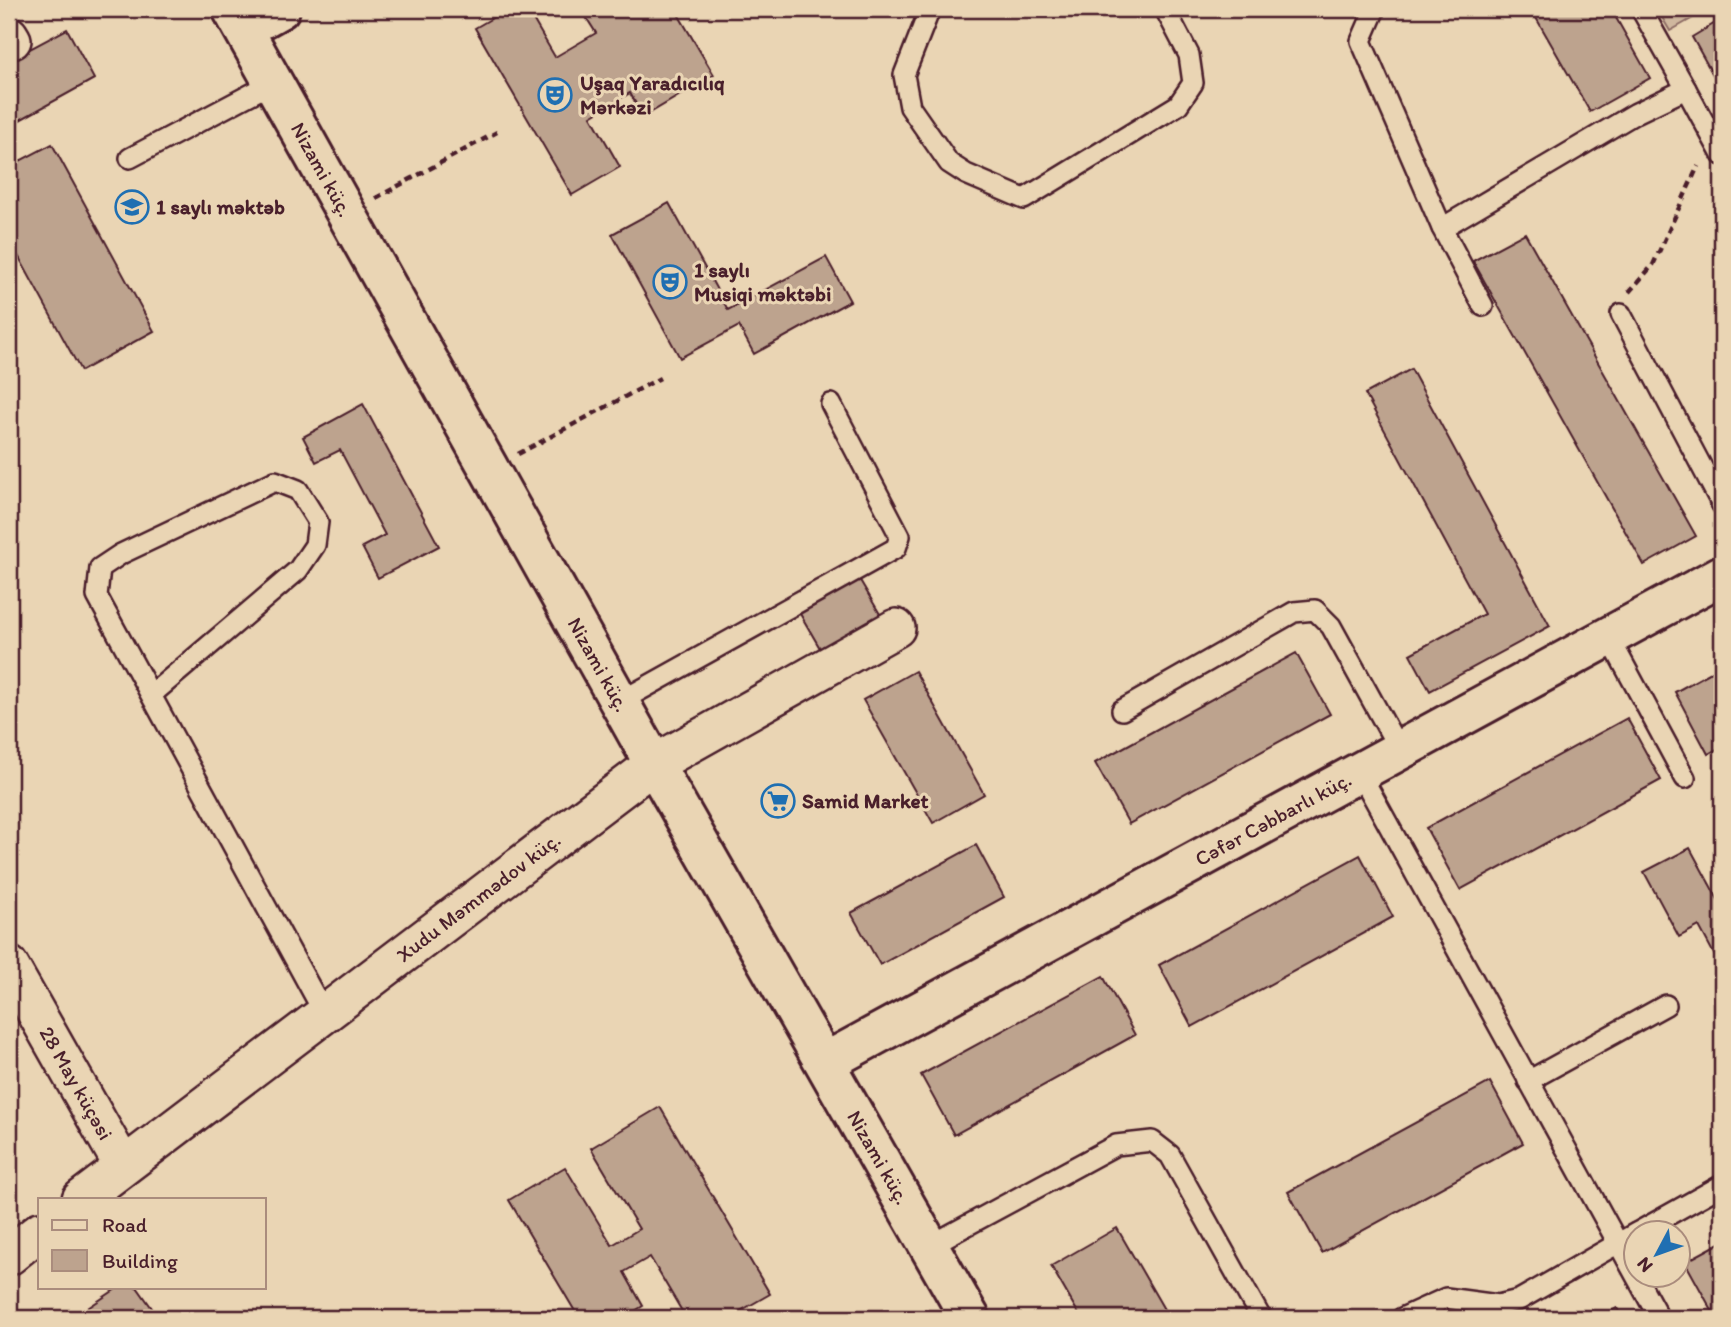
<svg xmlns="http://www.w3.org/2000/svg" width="1731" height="1327" font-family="Itim,sans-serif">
<rect width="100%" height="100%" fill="#ead5b4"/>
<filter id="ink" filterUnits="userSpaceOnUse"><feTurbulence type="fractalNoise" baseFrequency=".0143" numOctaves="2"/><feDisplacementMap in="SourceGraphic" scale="14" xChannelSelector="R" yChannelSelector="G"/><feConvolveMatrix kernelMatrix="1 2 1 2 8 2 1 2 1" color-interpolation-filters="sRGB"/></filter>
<g filter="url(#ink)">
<polygon fill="#cfb79e" stroke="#8c6b64" stroke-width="2" points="1657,9 1709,9 1670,31"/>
<g fill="#bda38e" stroke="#4a1f2b" stroke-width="2">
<polygon points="508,9 527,9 555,57 596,33 584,14 592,9 675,9 714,75 643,117 630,93 591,116 620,167 572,195 475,28"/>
<polygon points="1531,9 1611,9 1650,78 1590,112"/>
<polygon points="1722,19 1722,91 1692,37"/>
<polygon points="67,29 94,79 9,126 9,60"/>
<polygon points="52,144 154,331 81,371 9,239 9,145 18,162"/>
<polygon points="669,203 728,310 826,257 850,301 754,354 739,326 680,358 612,234"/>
<polygon points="1525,233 1696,536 1644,565 1473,261"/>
<polygon points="1411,369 1550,626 1430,691 1410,654 1484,614 1365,394"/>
<polygon points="363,404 439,546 378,578 362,547 385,535 340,450 316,462 303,437"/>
<polygon points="858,577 887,626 828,662 799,612"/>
<polygon points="1296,653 1330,714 1129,824 1095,763"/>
<polygon points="1722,666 1722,746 1708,754 1675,692"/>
<polygon points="915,671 984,794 933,823 863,700"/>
<polygon points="1627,718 1661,780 1460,890 1426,828"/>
<polygon points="976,845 1004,897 880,965 851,913"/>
<polygon points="1690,848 1722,907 1722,969 1699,926 1679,937 1644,872"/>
<polygon points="1360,855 1393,917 1192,1027 1159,965"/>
<polygon points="1103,976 1135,1035 954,1135 921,1075"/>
<polygon points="1490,1082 1523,1143 1322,1253 1288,1192"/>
<polygon points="660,1107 770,1294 728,1318 686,1318 650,1257 624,1272 643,1306 623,1318 579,1318 509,1200 565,1167 612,1245 639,1229 591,1148"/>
<polygon points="1117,1228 1169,1318 1081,1318 1051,1266"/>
<polygon points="1722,1242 1722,1318 1716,1318 1685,1262"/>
<polygon points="119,1287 137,1287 159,1318 73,1318"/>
<polygon points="1617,1308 1622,1318 1599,1318"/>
</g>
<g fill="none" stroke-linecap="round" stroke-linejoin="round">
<defs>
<g id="service">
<polyline points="930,9 904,75 910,107 949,163 966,174 1024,199 1178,105 1193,83 1189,55 1165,9"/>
<polyline points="1375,9 1361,41 1442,228 1483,306"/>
<polyline points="1641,9 1686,89"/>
<polyline points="130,158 274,82"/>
<polyline points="1442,228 1636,113 1686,89 1722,155"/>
<polyline points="1621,314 1722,505"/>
<polyline points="1609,637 1685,778"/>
<polyline points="151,695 298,570 315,545 318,522 298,490 275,481 121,554 100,568 97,596 324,1013"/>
<polyline points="619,702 896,548 900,536 831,404"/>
<polyline points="1122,710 1294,612 1315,610 1331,626 1400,751"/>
<polyline points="1360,773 1659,1318"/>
<polyline points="1528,1081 1666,1005"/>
<polyline points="1638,1232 1722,1185"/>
<polyline points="929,1246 1116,1145 1152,1141 1170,1155 1261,1318"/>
<polyline points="1402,1318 1446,1298 1498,1305 1519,1300 1636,1233"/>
</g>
<g id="minor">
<polyline points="9,35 12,40"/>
<path id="s1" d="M9,965L123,1166"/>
<path id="s2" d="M81,1199L654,764L896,628"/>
<polyline points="9,1256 40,1231"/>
</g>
<g id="tertiary">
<polyline points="244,29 280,9"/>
<path id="s3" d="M826,1062L1722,575"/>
</g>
<g id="secondary">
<path id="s4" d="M232,9L654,764L970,1318"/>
</g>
</defs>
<use href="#service" stroke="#4a1f2b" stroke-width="24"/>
<use href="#minor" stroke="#4a1f2b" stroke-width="42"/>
<use href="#tertiary" stroke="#4a1f2b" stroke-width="44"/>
<use href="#secondary" stroke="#4a1f2b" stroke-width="44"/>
<g stroke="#4a1f2b" stroke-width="4.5" stroke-dasharray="7 5" stroke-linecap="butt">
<polyline points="376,198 497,132"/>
<polyline points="1629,292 1653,265 1698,166"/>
<polyline points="518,454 660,378"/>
</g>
<use href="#service" stroke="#ead5b4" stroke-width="19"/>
<use href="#minor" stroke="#ead5b4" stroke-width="37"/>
<use href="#tertiary" stroke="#ead5b4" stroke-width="38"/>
<use href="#secondary" stroke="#ead5b4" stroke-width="38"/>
</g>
</g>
<defs>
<symbol id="theatre-ring" viewBox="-11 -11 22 22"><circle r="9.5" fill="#ead5b4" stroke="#1f6fb2" stroke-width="1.5"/><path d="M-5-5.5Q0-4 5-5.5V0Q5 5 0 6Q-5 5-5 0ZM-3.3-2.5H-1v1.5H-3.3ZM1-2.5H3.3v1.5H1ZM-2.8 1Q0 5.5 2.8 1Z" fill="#1f6fb2"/></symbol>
<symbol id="school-ring" viewBox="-11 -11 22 22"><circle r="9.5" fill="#ead5b4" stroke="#1f6fb2" stroke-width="1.5"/><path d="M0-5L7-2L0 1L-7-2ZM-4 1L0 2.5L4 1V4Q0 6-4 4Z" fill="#1f6fb2"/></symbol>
<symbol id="supermarket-ring" viewBox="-11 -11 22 22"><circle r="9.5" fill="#ead5b4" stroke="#1f6fb2" stroke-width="1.5"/><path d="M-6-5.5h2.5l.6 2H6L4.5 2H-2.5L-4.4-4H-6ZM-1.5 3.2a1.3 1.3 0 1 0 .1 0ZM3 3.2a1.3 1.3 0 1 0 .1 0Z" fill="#1f6fb2"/></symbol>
</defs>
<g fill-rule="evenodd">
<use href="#theatre-ring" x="536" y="76" width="38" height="38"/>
<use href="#school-ring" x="113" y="188" width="38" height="38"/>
<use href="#theatre-ring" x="651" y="263" width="38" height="38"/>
<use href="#supermarket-ring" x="759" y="782" width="38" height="38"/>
</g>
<g text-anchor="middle" stroke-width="6" stroke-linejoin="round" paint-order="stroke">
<g font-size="21" font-weight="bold" fill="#4a1f2b" stroke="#ead5b4" text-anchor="start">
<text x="580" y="90">Uşaq Yaradıcılıq<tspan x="580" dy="24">Mərkəzi</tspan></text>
<text x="156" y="214">1 saylı məktəb</text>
<text x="694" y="277">1 saylı<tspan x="694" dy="24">Musiqi məktəbi</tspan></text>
<text x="802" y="808">Samid Market</text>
</g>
<g font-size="21" fill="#4a1f2b" stroke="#ead5b4">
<text dy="7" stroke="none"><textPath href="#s4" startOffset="184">Nizami küç.</textPath></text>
<text dy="7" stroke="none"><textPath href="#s4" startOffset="751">Nizami küç.</textPath></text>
<text dy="7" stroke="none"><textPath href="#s3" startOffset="509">Cəfər Cəbbarlı küç.</textPath></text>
<text dy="7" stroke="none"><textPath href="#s2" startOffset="499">Xudu Məmmədov küç.</textPath></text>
<text dy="7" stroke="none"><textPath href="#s1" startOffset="136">28 May küçəsi</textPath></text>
<text dy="7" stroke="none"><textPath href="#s4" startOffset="1318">Nizami küç.</textPath></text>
</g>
</g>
<rect width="1731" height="1327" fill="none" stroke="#ead5b4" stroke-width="35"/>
<rect x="18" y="18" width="1696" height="1292" fill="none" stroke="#4a1f2b" stroke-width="2.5" filter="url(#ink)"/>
<rect x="38" y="1198" width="228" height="91" fill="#ead5b4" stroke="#aa8c7d" stroke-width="2"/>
<rect x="52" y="1220" width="35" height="10" fill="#ead5b4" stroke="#aa8c7d" stroke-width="2"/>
<text x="102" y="1232" font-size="21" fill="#4a1f2b">Road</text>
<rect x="52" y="1250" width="35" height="21" fill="#bda38e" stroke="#aa8c7d" stroke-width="2"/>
<text x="102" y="1268" font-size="21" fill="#4a1f2b">Building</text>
<g transform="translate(1657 1254) rotate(229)"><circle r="33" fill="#ead5b4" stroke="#aa8c7d" stroke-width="2"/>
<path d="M0-5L12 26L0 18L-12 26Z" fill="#1f6fb2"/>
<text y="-10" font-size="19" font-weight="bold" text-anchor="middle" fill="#4a1f2b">N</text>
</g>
</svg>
